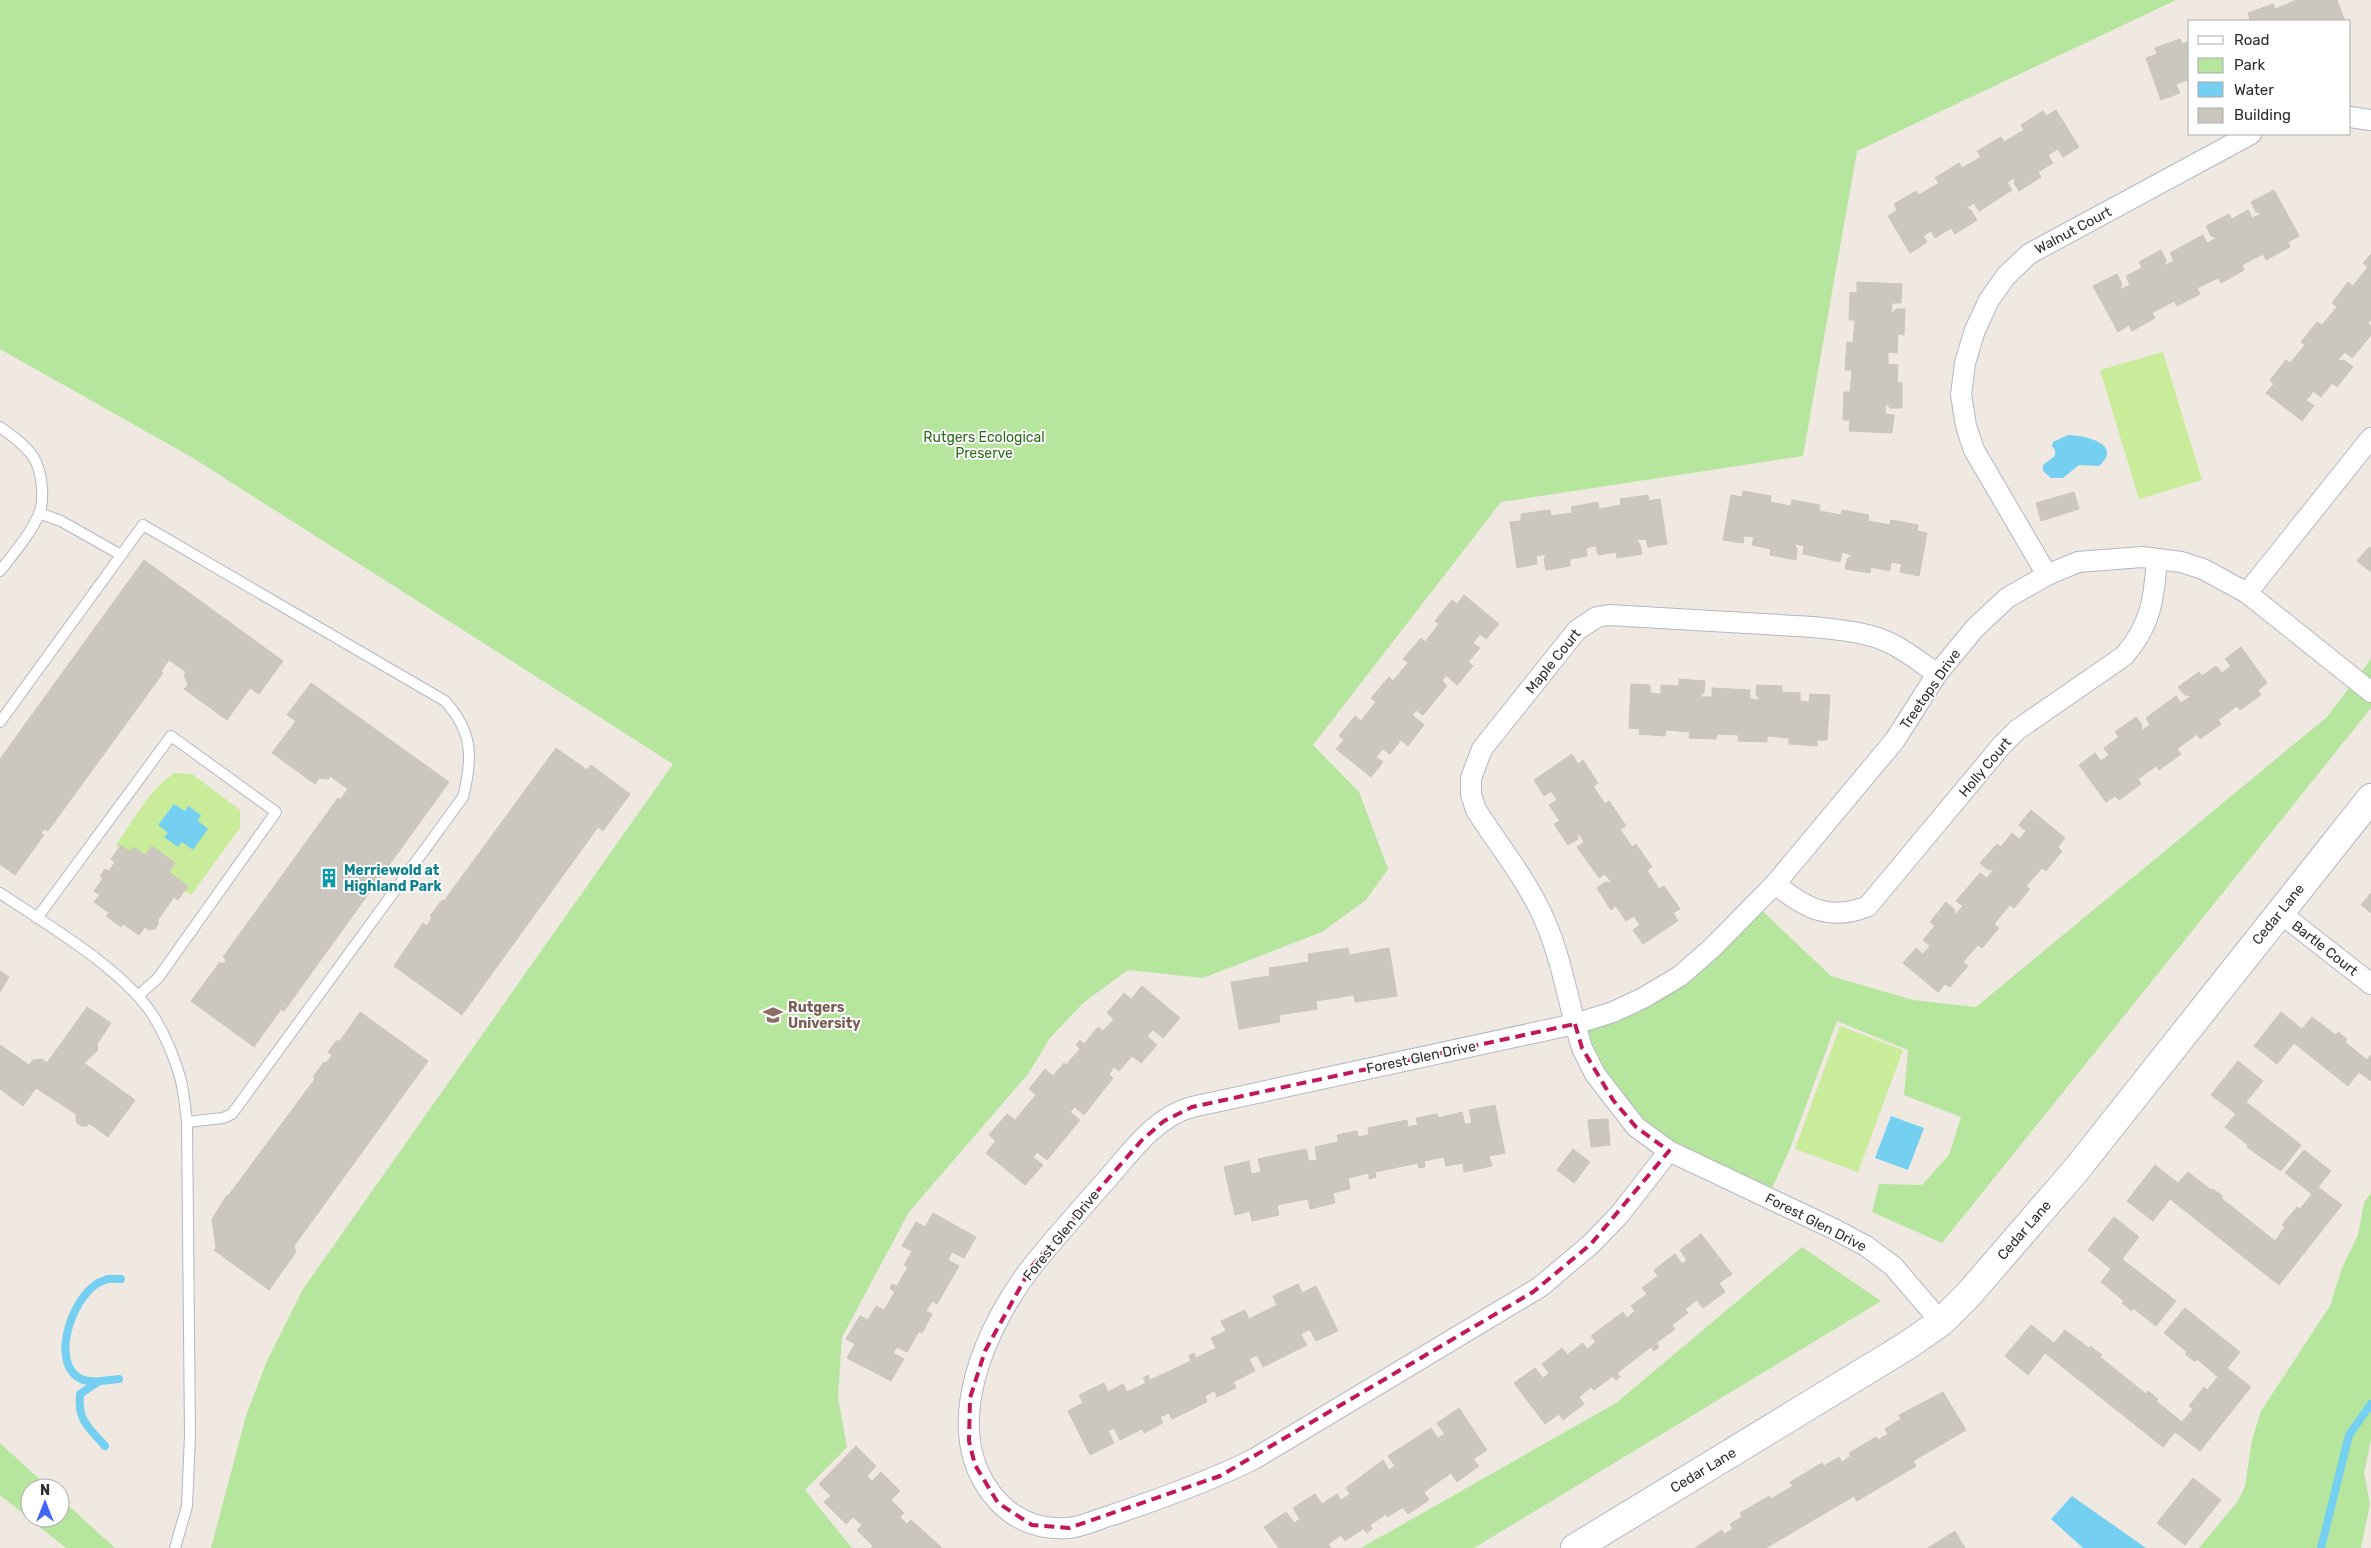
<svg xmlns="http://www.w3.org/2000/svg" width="2371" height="1548" font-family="Rubik,sans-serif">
<rect width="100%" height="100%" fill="#efe9e1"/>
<g fill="#b6e59e">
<polygon points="0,0 2176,0 1857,151 1803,456 1501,502 1313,745 1359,792 1388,869 1366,900 1322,932 1203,978 1128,970 1083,1003 1050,1038 1028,1074 909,1212 842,1337 838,1397 847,1447 805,1490 852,1548 211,1548 246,1416 266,1363 303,1289 673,764 193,458 0,349"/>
<polygon points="2371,659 2371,708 1942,1243 1872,1212 1879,1184 1922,1185 1949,1155 1961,1117 1904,1095 1908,1050 1837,1021 1790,1149 1768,1197 1636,1127 1575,1024 1643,998 1755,904 1831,976 1913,1000 1976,1007 2327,717"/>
<polygon points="2371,1193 2371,1440 2364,1473 2370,1504 2361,1548 2199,1548 2238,1501 2245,1486 2252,1440 2261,1411 2330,1306 2342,1268 2358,1235 2364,1203"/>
<polygon points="1802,1247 1881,1301 1474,1548 1361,1548 1616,1403"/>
<polygon points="0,1443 49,1488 30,1488 30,1518 60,1518 60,1498 115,1548 66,1548 0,1495"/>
</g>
<g fill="#c9ec9a">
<polygon points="2163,352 2202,480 2139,499 2100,370"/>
<path d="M175,773L192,774L240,810V828L191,895L185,891L188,886L169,872L175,863L152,846L145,855L134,847L130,852L116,845C131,824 153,784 175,773Z"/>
<polygon points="1840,1026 1903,1050 1858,1172 1795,1149"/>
</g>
<g fill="#75cff0">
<path d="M2068,435C2083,435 2125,444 2099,466L2079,465L2063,478H2051L2043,471V465L2055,456V450L2052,446L2053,442Z"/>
<polygon points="174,804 185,811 188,806 201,815 198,821 208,829 193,850 182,842 178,847 164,837 168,833 158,825"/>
<polygon points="1891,1116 1924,1128 1908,1170 1875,1158"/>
<polygon points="2072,1496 2146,1548 2083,1548 2051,1519"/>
</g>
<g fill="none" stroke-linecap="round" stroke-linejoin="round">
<g stroke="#75cff0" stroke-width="8">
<path d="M119,1379C107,1380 92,1384 81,1379C47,1362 75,1288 105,1280C110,1278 116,1279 121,1279"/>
<path d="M98,1382L80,1394C77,1420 89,1428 105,1446"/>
<polyline points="2321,1548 2349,1435 2371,1404"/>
</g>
</g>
<g fill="#cbc7bf" stroke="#cbc5ba">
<polygon points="2297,0 2337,0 2345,21 2245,21 2250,19 2248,13 2273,4 2275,9"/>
<polygon points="2180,39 2182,44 2190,41 2190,87 2187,80 2176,84 2180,93 2161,100 2146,58 2157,54 2155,48"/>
<polygon points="2056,110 2079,147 2063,157 2058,149 2048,155 2053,163 2038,172 2041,177 2019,191 2014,183 2016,177 2007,182 2012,190 1979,211 1974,203 1966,208 1971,210 1977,220 1955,234 1951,228 1935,238 1931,231 1923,236 1927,242 1910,253 1888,216 1897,210 1894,204 1916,191 1919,195 1939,183 1935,178 1959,163 1962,168 1981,157 1977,151 2001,137 2004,142 2024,130 2021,125 2043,111 2046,116"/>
<polygon points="2274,190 2299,236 2288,242 2290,247 2266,260 2263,254 2242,265 2244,270 2221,283 2218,278 2197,288 2200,294 2177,306 2174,301 2152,313 2155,318 2132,331 2129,325 2118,332 2093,286 2117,274 2122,284 2120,290 2130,285 2126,276 2142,268 2139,262 2161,250 2166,260 2164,266 2174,261 2170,253 2203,235 2207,243 2217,238 2211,236 2206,226 2229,214 2232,219 2248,210 2252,218 2262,214 2256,212 2251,202"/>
<polygon points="2371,254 2371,320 2368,323 2371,326 2371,335 2352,358 2345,352 2337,361 2344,360 2353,367 2337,387 2332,383 2321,397 2313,391 2310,396 2306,400 2314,406 2302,421 2266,393 2274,384 2270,380 2286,360 2290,363 2305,345 2301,342 2317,322 2322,325 2337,307 2332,303 2348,282 2353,286 2368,267 2363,263"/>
<polygon points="1857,282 1902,284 1901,303 1892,303 1891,314 1896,309 1905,309 1904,335 1898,334 1897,353 1888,352 1888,364 1898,365 1897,382 1902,383 1902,408 1890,408 1886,403 1885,414 1894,415 1892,433 1849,431 1850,420 1843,420 1844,392 1850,392 1852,370 1845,370 1847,342 1853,343 1855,320 1849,320 1850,292 1857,293"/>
<polygon points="1743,491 1771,496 1770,502 1791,506 1792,500 1820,505 1819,511 1841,515 1842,510 1869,515 1868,521 1890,525 1891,520 1918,525 1917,531 1927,533 1919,576 1900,572 1902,564 1891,562 1890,571 1871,567 1870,573 1845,569 1847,559 1852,555 1842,552 1840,562 1803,554 1804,546 1800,545 1794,544 1797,549 1796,560 1770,555 1771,549 1752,545 1754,537 1744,536 1743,543 1723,540 1731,495 1742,497"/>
<polygon points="2074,492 2079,509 2041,521 2036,503"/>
<polygon points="1648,495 1649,501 1660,499 1667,544 1648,547 1646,539 1636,540 1640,544 1642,554 1617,558 1616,552 1598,555 1596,546 1590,547 1586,548 1587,556 1570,559 1570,566 1546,570 1544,559 1546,554 1536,556 1537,564 1517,568 1510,522 1521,521 1521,514 1550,510 1551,516 1572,513 1571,507 1598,502 1599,509 1621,505 1620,499"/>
<polygon points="2369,547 2371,548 2371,572 2357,561"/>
<polygon points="144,560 283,661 259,694 250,688 227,720 184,689 188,685 184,675 186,672 169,660 161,671 163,673 48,831 44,829 41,833 44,835 15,875 0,864 0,759"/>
<polygon points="1464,595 1499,624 1486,639 1480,634 1473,643 1480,648 1468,662 1473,666 1457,685 1446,675 1442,681 1447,686 1423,715 1416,710 1412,715 1424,725 1408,746 1401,740 1390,754 1383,749 1376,757 1383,762 1371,777 1336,749 1344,740 1339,736 1355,716 1361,721 1376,702 1371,698 1389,677 1393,681 1408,663 1403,659 1421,638 1425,642 1439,624 1435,621 1452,600 1457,604"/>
<polygon points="2241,647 2267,683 2258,690 2261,695 2240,710 2237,706 2218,720 2221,724 2200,739 2197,734 2177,749 2181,754 2159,770 2156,766 2138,779 2141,784 2119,800 2115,796 2106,802 2079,765 2095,753 2101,761 2109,755 2104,748 2119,737 2115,732 2136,717 2142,725 2141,731 2150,725 2146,718 2176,696 2181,703 2191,696 2185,695 2178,687 2199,672 2202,676 2216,666 2222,673 2231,666 2225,659"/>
<polygon points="1679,679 1705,681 1704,692 1700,697 1712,697 1712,688 1750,690 1750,699 1761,700 1756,695 1757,685 1782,686 1782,692 1800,693 1800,701 1809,702 1810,694 1830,695 1827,740 1817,740 1817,746 1789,744 1789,738 1767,736 1767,742 1738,741 1739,735 1717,734 1716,739 1689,738 1690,732 1666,730 1665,736 1639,734 1640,729 1629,728 1631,684 1650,685 1650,693 1661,694 1661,685 1679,686"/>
<polygon points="311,683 449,782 284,1011 281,1009 254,1047 191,1001 220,962 223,964 226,960 223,957 338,798 340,800 348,789 330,776 329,779 319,778 315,784 272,753 296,721 287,715"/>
<polygon points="556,748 587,770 591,765 630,794 603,831 598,827 462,1015 394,966 423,923 427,926 432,917 430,916 442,900 444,901"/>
<polygon points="1572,754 1578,764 1583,760 1598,783 1593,786 1605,804 1609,801 1626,826 1620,829 1632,847 1636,844 1652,867 1647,870 1659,889 1664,886 1680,909 1673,913 1678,921 1643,944 1633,930 1640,925 1634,916 1626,921 1616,906 1611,910 1597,888 1605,882 1612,883 1605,874 1599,878 1577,847 1584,842 1578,832 1578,839 1568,845 1554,824 1560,821 1549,805 1557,800 1551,791 1544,796 1534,780"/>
<polygon points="2031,810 2065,838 2058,847 2062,851 2046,871 2042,868 2026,886 2030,889 2014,908 2010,905 1994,924 1999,928 1982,948 1978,945 1963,962 1968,966 1950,987 1945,984 1938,992 1903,963 1916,948 1923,954 1930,946 1923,940 1935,926 1930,922 1946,902 1954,909 1955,915 1963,906 1956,901 1980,873 1987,878 1994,869 1988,870 1980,863 1997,844 2001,847 2012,833 2019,839 2026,831 2019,825"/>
<polygon points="121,845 130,852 133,847 145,855 152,846 175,863 169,872 188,886 178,900 174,897 158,920 158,924 155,929 149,930 145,927 139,935 123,924 121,927 106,916 109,913 94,902 100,895 94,891 103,878 100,876 105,869 109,871 115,862 111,859"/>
<polygon points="2371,893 2371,913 2361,905"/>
<polygon points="1348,948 1349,955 1389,948 1397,996 1355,1002 1354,995 1316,1001 1317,1009 1279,1015 1280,1022 1239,1029 1231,982 1270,976 1269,968 1309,962 1308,954"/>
<polygon points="0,971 9,977 0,992"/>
<polygon points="1142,986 1180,1018 1163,1038 1153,1030 1147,1036 1157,1045 1141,1063 1132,1056 1119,1071 1114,1067 1109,1074 1113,1078 1084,1115 1075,1107 1070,1112 1080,1120 1047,1160 1037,1152 1033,1157 1043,1165 1025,1185 986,1153 996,1141 989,1135 1007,1114 1015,1120 1036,1095 1029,1089 1045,1069 1053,1076 1064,1063 1066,1065 1080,1049 1076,1045 1080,1040 1084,1044 1098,1027 1103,1031 1114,1019 1107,1013 1124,993 1131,999"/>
<polygon points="87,1007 111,1023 97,1044 98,1050 84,1063 135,1100 108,1137 89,1123 87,1126 81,1126 76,1122 76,1114 36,1088 23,1106 0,1089 0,1045 29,1065 33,1060 42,1059 47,1063"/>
<polygon points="360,1012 428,1061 294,1246 296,1252 269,1290 214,1250 216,1248 212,1219 227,1195 228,1196 315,1079 313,1077 324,1062 326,1063 332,1055 328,1052 336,1041 340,1041"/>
<polygon points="2281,1012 2302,1029 2312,1017 2336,1035 2338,1032 2347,1039 2345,1042 2367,1060 2371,1055 2371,1081 2359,1072 2348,1086 2294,1043 2277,1064 2254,1046"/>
<polygon points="2238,1061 2263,1081 2246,1102 2301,1145 2281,1171 2251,1150 2247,1147 2248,1145 2225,1127 2236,1114 2211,1095"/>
<polygon points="1495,1105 1505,1153 1489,1156 1492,1166 1464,1172 1463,1163 1446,1166 1444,1157 1424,1161 1425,1167 1419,1168 1418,1163 1375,1172 1376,1177 1369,1179 1369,1173 1348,1178 1350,1189 1333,1193 1335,1203 1310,1209 1308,1199 1277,1205 1279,1215 1252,1221 1250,1211 1235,1215 1224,1167 1249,1161 1251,1174 1261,1172 1258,1159 1306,1149 1309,1161 1317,1160 1315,1147 1338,1142 1337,1135 1357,1131 1358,1137 1369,1135 1368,1128 1407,1120 1408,1127 1418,1125 1416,1118 1437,1114 1438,1118 1462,1112 1465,1125 1467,1124 1472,1123 1469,1110"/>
<polygon points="1608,1119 1610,1145 1591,1147 1588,1120"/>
<polygon points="1573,1149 1590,1162 1574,1183 1557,1170"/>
<polygon points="2304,1150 2331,1171 2318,1187 2342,1205 2279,1285 2170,1199 2153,1221 2127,1201 2155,1165 2178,1183 2188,1172 2211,1190 2213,1189 2217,1192 2223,1196 2221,1198 2275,1241 2285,1227 2282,1225 2297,1207 2300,1209 2312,1194 2285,1173"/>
<polygon points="933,1213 976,1237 964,1258 952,1252 948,1260 959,1266 937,1304 932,1301 931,1303 926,1311 932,1314 922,1333 919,1331 907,1352 897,1347 893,1353 904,1359 891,1381 847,1358 855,1344 846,1339 860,1316 868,1320 876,1306 884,1310 895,1292 890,1289 892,1284 897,1286 908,1267 904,1265 912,1251 902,1246 916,1222 925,1227"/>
<polygon points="2114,1217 2139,1237 2122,1259 2176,1301 2156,1326 2133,1308 2132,1311 2122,1303 2124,1301 2101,1282 2111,1269 2088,1250"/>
<polygon points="1701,1234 1732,1274 1719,1283 1725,1292 1703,1308 1697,1300 1685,1309 1688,1313 1672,1325 1675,1329 1656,1343 1659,1347 1654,1351 1651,1347 1617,1373 1620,1377 1616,1380 1613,1376 1594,1390 1591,1387 1579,1397 1584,1404 1563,1420 1559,1414 1545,1424 1514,1383 1535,1368 1543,1378 1549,1373 1542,1364 1562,1348 1567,1355 1583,1343 1587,1349 1596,1342 1591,1336 1623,1312 1627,1318 1635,1311 1631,1306 1647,1294 1642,1288 1658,1276 1654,1270 1675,1254 1682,1264 1687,1260 1680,1250"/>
<polygon points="1298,1284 1302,1293 1316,1286 1338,1331 1316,1341 1310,1330 1306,1331 1301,1334 1307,1345 1263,1367 1257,1355 1249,1359 1255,1371 1233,1382 1236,1388 1217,1397 1215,1391 1212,1392 1205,1396 1207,1402 1172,1419 1169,1413 1167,1414 1160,1417 1163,1423 1144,1433 1142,1429 1120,1440 1114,1428 1108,1431 1114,1443 1090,1455 1068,1411 1083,1403 1079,1395 1104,1383 1108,1392 1123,1384 1127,1392 1146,1383 1143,1378 1148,1375 1150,1380 1191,1361 1189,1356 1194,1353 1196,1358 1216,1348 1211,1338 1226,1331 1221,1321 1245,1310 1249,1319 1277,1305 1273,1296"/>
<polygon points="2185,1308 2240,1352 2227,1368 2251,1387 2200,1451 2175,1432 2163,1447 2045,1353 2028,1375 2005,1356 2031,1325 2054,1343 2065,1330 2089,1348 2091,1346 2094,1349 2102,1355 2100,1357 2146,1394 2148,1391 2158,1399 2156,1401 2182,1422 2193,1409 2189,1406 2204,1387 2207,1390 2218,1377 2197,1359 2195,1362 2185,1354 2187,1352 2164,1333"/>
<polygon points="1943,1392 1966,1430 1913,1461 1916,1466 1857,1501 1854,1496 1766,1548 1695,1548 1722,1530 1724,1534 1733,1529 1730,1524 1742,1517 1740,1513 1769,1496 1771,1499 1793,1486 1790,1482 1822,1463 1824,1466 1839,1457 1842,1462 1851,1456 1849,1453 1876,1437 1878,1440 1888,1434 1885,1429 1901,1419 1899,1415"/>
<polygon points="1459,1408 1487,1450 1473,1459 1479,1466 1457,1482 1451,1473 1424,1492 1429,1500 1408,1514 1403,1507 1388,1517 1386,1514 1370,1525 1372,1529 1367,1533 1363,1529 1345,1541 1341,1535 1328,1544 1331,1548 1279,1548 1264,1527 1286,1512 1294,1523 1300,1519 1293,1508 1315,1494 1322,1504 1337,1494 1341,1500 1350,1494 1346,1488 1383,1460 1389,1470 1395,1466 1388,1456 1431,1428 1438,1438 1445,1434 1437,1423"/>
<polygon points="856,1446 876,1466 867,1476 872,1481 881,1472 900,1491 891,1500 904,1513 900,1517 907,1524 911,1520 942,1548 871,1548 873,1546 857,1530 862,1525 853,1517 846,1524 824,1502 831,1496 819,1484"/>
<polygon points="2193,1478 2221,1500 2185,1545 2157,1523"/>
<polygon points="1955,1531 1965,1548 1928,1548"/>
</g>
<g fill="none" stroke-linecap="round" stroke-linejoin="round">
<defs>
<g id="lane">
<path d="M0,427C11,435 27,446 34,458C42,472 45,499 39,514C30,535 13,554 0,571"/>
<polyline points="39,513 61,521 121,555"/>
<path d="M0,722L143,525L445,701C473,732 473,758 463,797L232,1114L223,1118L187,1122"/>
<path d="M0,893C47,925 124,969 154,1017C165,1035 174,1056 180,1077C184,1091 185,1107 187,1122L190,1435L187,1506L175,1548"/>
<polyline points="37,918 171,736 276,812 158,978 138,996"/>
</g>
<g id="street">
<polyline points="2350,117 2371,120"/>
<polyline points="2047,575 1974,450 1966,426 1961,395 1965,363 1975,330 1989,300 2006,276 2029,254 2251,134"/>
<polyline points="2247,593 2371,438"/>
<path d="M1937,674C1923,664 1909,653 1894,645C1870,632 1840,630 1813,627L1609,615L1597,617L1577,630L1482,749L1471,778V794L1476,810C1499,846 1528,881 1545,921C1559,953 1566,989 1575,1024L1613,1012L1643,998L1680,976L1712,948L1775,884L1895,740L1937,674L1975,628L2007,598L2047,575L2078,562L2142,557L2181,562L2203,569L2247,593L2371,692"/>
<path d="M1775,884C1805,908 1830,922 1868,906L2002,745L2017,730L2124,656C2151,625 2154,599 2157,559"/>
<polyline points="2279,912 2371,984"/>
<path d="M1669,1151L1619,1215L1591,1244L1540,1287L1254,1459C1208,1482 1160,1499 1112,1515C1098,1519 1082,1527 1068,1528C1036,1530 1010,1518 991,1493C940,1425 987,1324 1033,1265C1055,1238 1078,1212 1101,1186C1127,1158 1153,1117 1192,1107L1575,1024L1582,1048L1595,1074L1636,1127L1669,1151L1834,1229L1866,1246L1893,1266L1941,1322"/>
</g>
<polyline id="secondary" points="1575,1548 1908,1345 1941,1322 1969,1294 2076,1170 2371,798"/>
</defs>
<use href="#lane" stroke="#b4b7c1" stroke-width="12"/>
<use href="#street" stroke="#b4b7c1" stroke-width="22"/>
<use href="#secondary" stroke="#b4b7c1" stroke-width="30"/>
<use href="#lane" stroke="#fff" stroke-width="10"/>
<use href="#street" stroke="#fff" stroke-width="20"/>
<use href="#secondary" stroke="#fff" stroke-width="28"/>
</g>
<path fill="none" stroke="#c2185b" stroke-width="4" stroke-dasharray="10 6" stroke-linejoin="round" d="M1575,1024L1582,1048L1613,1100L1636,1127L1669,1151L1591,1244L1533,1292L1220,1476L1069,1528L1032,1525L998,1503L975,1465L969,1441L970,1398L985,1351L1032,1266L1142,1140L1164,1121L1192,1107Z"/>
<defs>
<symbol id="building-bare" viewBox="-9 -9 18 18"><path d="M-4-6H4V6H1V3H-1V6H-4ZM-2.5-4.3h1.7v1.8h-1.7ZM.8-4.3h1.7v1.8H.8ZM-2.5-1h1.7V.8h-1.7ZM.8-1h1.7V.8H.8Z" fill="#0f9aa8" stroke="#fff" stroke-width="2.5" paint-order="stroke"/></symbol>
<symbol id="university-bare" viewBox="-9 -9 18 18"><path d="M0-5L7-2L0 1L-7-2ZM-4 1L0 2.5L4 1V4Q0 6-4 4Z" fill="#8d6e63" stroke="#fff" stroke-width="2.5" paint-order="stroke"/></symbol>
</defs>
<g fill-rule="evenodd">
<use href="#building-bare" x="315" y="864" width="28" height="28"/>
<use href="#university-bare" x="759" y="1001" width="28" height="28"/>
</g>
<g text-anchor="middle" stroke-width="4" stroke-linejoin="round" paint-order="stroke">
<g font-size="14" fill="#2e2e2e" stroke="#fff">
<text transform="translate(2073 230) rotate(-28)" y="5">Walnut Court</text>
<text transform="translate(1553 661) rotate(-51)" y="5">Maple Court</text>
<text transform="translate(1930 689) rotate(-55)" y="5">Treetops Drive</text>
<text transform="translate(1985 767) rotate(-50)" y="5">Holly Court</text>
<text transform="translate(2278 914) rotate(-51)" y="5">Cedar Lane</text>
<text transform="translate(2325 948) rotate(38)" y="5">Bartle Court</text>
<text transform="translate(1421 1057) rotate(-12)" y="5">Forest Glen Drive</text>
<text transform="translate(1816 1222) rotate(27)" y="5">Forest Glen Drive</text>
<text transform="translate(2024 1230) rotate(-49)" y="5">Cedar Lane</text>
<text transform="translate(1061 1235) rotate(-51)" y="5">Forest Glen Drive</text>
<text transform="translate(1703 1470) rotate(-31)" y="5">Cedar Lane</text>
</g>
<g font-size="14" fill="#2c6e1b" stroke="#fff">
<text x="984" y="442">Rutgers Ecological<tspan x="984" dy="16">Preserve</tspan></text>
</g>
<g font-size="14" font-weight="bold" fill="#0d838f" stroke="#fff" text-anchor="start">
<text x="344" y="875">Merriewold at<tspan x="344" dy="16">Highland Park</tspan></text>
</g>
<g font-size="14" font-weight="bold" fill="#785e54" stroke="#fff" text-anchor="start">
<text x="788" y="1012">Rutgers<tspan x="788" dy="16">University</tspan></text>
</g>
</g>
<rect x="2188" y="20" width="162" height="115" fill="#ffffff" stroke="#ababab"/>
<rect x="2198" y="36" width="25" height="8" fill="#ffffff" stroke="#ababab"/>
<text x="2234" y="45" font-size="15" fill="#2e2e2e">Road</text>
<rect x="2198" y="58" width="25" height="15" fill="#b6e59e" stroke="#ababab"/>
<text x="2234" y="70" font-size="15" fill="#2e2e2e">Park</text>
<rect x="2198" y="82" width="25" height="15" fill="#75cff0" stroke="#ababab"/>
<text x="2234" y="95" font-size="15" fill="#2e2e2e">Water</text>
<rect x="2198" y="108" width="25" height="15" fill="#cbc7bf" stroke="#ababab"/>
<text x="2234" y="120" font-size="15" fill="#2e2e2e">Building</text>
<g transform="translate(45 1503)"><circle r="24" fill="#ffffff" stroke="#ababab"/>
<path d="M0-4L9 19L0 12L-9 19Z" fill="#4264fb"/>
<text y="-8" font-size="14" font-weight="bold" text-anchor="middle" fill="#2e2e2e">N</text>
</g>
</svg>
